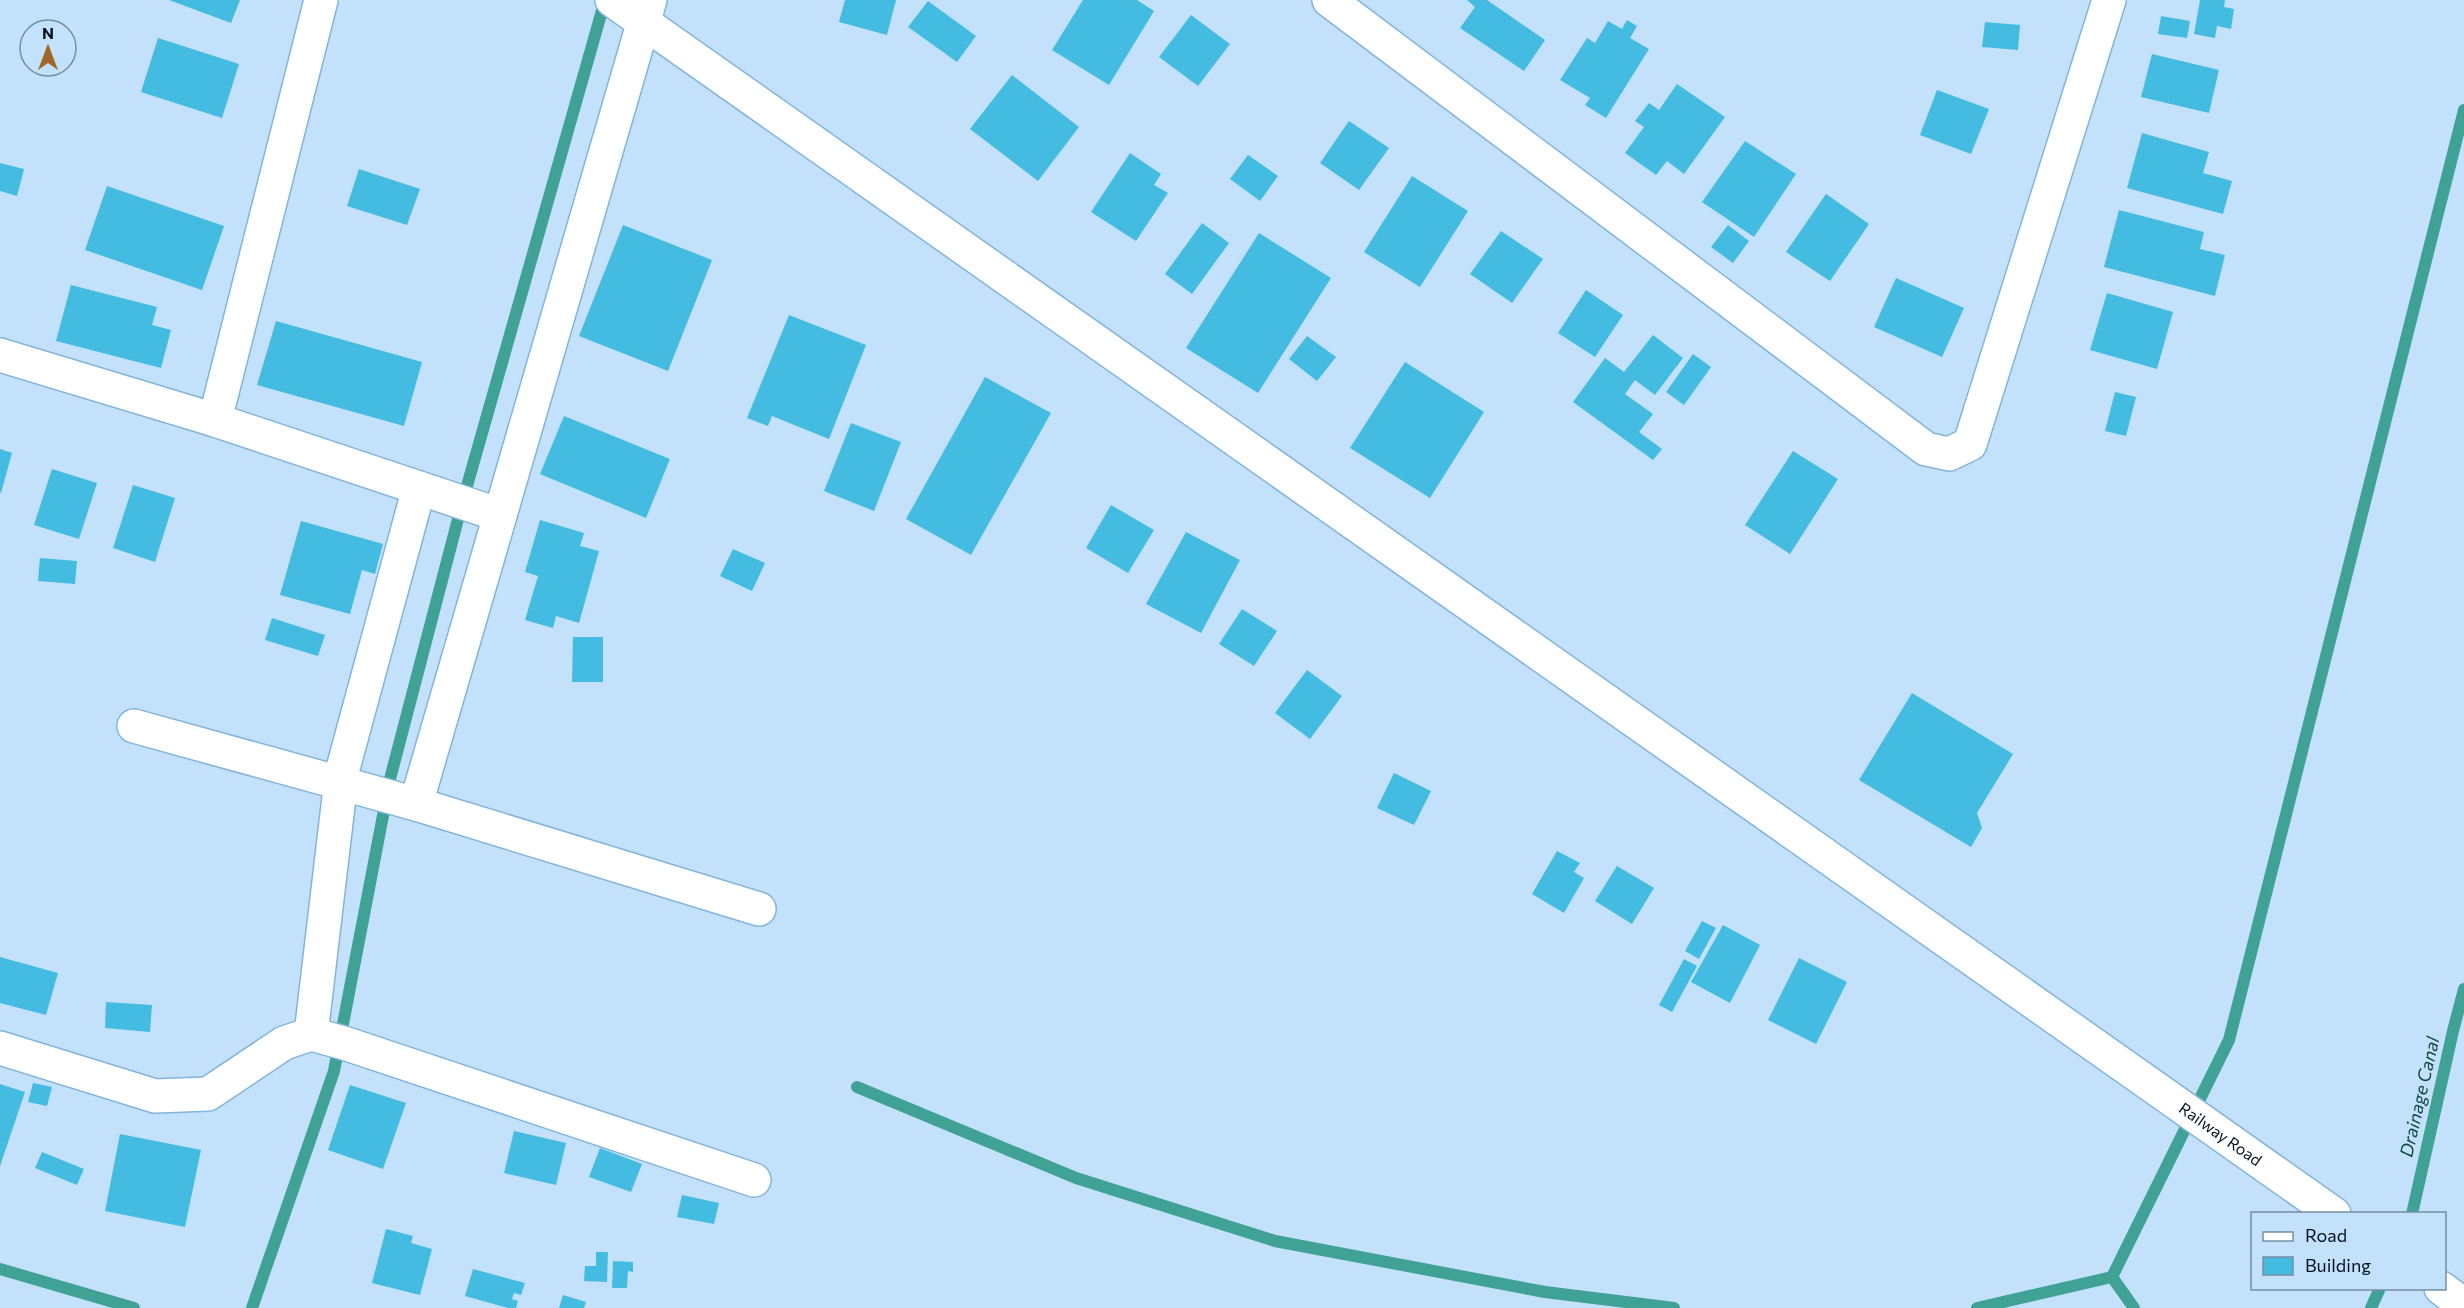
<svg xmlns="http://www.w3.org/2000/svg" width="2464" height="1308" font-family="Commissioner,sans-serif">
<rect width="100%" height="100%" fill="#c3e1fa"/>
<g fill="none" stroke-linecap="round" stroke-linejoin="round">
<g stroke="#40a295" stroke-width="12">
<polyline points="857,1087 1076,1178 1275,1241 1545,1292 1674,1308"/>
<polyline points="2412,1214 2453,1031 2464,989"/>
<polyline points="0,1269 134,1308"/>
<polyline points="2112,1277 2229,1040 2464,110"/>
<polyline points="252,1308 334,1071 390,779 463,500 605,0"/>
<polyline points="1977,1308 2112,1277 2134,1308"/>
<polyline points="2371,1308 2380,1288"/>
</g>
</g>
<g fill="#44bbe1">
<polygon points="169,0 240,0 231,23"/>
<polygon points="845,0 896,0 887,35 839,22"/>
<polygon points="1083,0 1137,0 1154,11 1109,85 1052,50"/>
<polygon points="1467,0 1487,0 1545,40 1524,71 1460,28 1475,7"/>
<polygon points="2200,0 2225,0 2224,7 2234,9 2231,29 2217,26 2215,38 2194,34"/>
<polygon points="928,1 976,36 957,62 908,27"/>
<polygon points="1191,15 1230,44 1198,86 1159,57"/>
<polygon points="2161,16 2190,21 2187,38 2158,34"/>
<polygon points="1627,20 1637,26 1630,38 1649,49 1606,118 1585,105 1590,98 1560,80 1587,38 1595,43 1608,21 1622,29"/>
<polygon points="1985,22 2020,25 2018,50 1982,47"/>
<polygon points="158,38 239,64 222,118 141,92"/>
<polygon points="2152,54 2219,70 2209,113 2141,97"/>
<polygon points="1012,75 1079,127 1038,181 970,129"/>
<polygon points="1677,84 1725,117 1684,174 1667,161 1656,175 1625,153 1644,127 1635,121 1649,103 1659,110"/>
<polygon points="1937,90 1989,109 1971,154 1920,135"/>
<polygon points="1349,121 1389,148 1359,190 1320,163"/>
<polygon points="2142,133 2209,152 2203,173 2232,181 2223,214 2127,188"/>
<polygon points="1745,141 1796,174 1754,237 1702,202"/>
<polygon points="1130,153 1161,174 1154,185 1168,193 1136,241 1091,212"/>
<polygon points="1248,155 1278,176 1260,201 1230,179"/>
<polygon points="0,163 24,169 17,196 0,191"/>
<polygon points="359,169 420,189 407,225 347,206"/>
<polygon points="1412,176 1468,211 1420,287 1364,252"/>
<polygon points="107,186 224,226 202,290 85,250"/>
<polygon points="1826,194 1869,224 1830,281 1786,252"/>
<polygon points="2119,210 2204,232 2200,249 2225,255 2215,296 2104,267"/>
<polygon points="1202,223 1229,243 1192,294 1165,274"/>
<polygon points="623,225 712,260 668,371 579,336"/>
<polygon points="1728,225 1749,241 1733,263 1711,247"/>
<polygon points="1501,231 1543,259 1512,303 1470,274"/>
<polygon points="1259,233 1331,278 1258,393 1186,348"/>
<polygon points="1896,278 1964,308 1942,357 1874,327"/>
<polygon points="71,285 157,307 152,325 171,330 161,368 56,341"/>
<polygon points="1586,290 1623,315 1595,357 1558,333"/>
<polygon points="2107,293 2173,312 2157,369 2090,350"/>
<polygon points="789,315 866,345 829,439 772,416 768,426 747,418"/>
<polygon points="276,321 422,362 404,426 257,385"/>
<polygon points="1653,335 1683,358 1655,395 1635,380 1625,394 1653,414 1639,432 1662,449 1653,460 1573,402 1605,358 1624,372"/>
<polygon points="1307,336 1336,357 1317,381 1289,359"/>
<polygon points="1693,354 1711,367 1684,405 1666,392"/>
<polygon points="1405,362 1484,412 1430,498 1350,448"/>
<polygon points="985,377 1051,413 971,555 906,519"/>
<polygon points="2115,392 2136,397 2126,436 2105,431"/>
<polygon points="564,416 670,459 646,518 540,474"/>
<polygon points="851,423 901,442 874,511 824,491"/>
<polygon points="0,449 12,453 1,493 0,492"/>
<polygon points="1793,451 1838,479 1790,554 1745,525"/>
<polygon points="52,469 97,483 79,539 34,525"/>
<polygon points="133,485 175,498 155,562 113,548"/>
<polygon points="1111,505 1154,530 1128,573 1086,548"/>
<polygon points="540,520 584,533 580,546 599,551 579,623 556,616 553,628 525,620 538,576 525,572"/>
<polygon points="301,521 383,544 375,574 362,570 350,614 280,595"/>
<polygon points="1186,532 1240,560 1201,633 1146,604"/>
<polygon points="733,549 765,563 752,591 720,576"/>
<polygon points="40,558 77,561 75,584 38,581"/>
<polygon points="1242,609 1277,631 1254,666 1219,644"/>
<polygon points="272,618 325,635 318,656 265,640"/>
<polygon points="573,637 603,637 603,682 572,682"/>
<polygon points="1307,670 1342,696 1310,739 1275,713"/>
<polygon points="1912,693 2013,754 1977,813 1982,828 1971,847 1859,780"/>
<polygon points="1394,773 1431,791 1414,825 1377,808"/>
<polygon points="1557,851 1580,863 1574,872 1584,878 1564,913 1532,894"/>
<polygon points="1617,866 1654,888 1632,924 1595,901"/>
<polygon points="1702,921 1716,928 1699,959 1685,951"/>
<polygon points="1723,925 1760,945 1730,1003 1691,982"/>
<polygon points="0,957 58,973 46,1015 0,1003"/>
<polygon points="1799,958 1847,982 1816,1044 1768,1020"/>
<polygon points="1684,959 1697,966 1672,1012 1659,1005"/>
<polygon points="106,1002 152,1005 150,1032 105,1028"/>
<polygon points="33,1083 52,1087 47,1106 28,1102"/>
<polygon points="0,1084 25,1092 0,1166"/>
<polygon points="350,1085 406,1103 383,1169 328,1150"/>
<polygon points="514,1131 566,1143 556,1185 504,1173"/>
<polygon points="120,1134 201,1150 185,1227 105,1211"/>
<polygon points="600,1148 642,1164 631,1192 589,1177"/>
<polygon points="42,1152 84,1169 77,1185 35,1168"/>
<polygon points="682,1195 719,1203 714,1224 677,1217"/>
<polygon points="386,1229 413,1236 411,1243 432,1249 420,1295 372,1283"/>
<polygon points="596,1252 608,1252 607,1282 584,1281 585,1266 596,1266"/>
<polygon points="613,1261 633,1262 633,1272 628,1271 627,1288 612,1288"/>
<polygon points="473,1269 525,1283 521,1295 514,1293 512,1299 518,1301 516,1308 508,1308 465,1296"/>
<polygon points="563,1295 586,1302 584,1308 559,1308"/>
</g>
<g fill="none" stroke-linecap="round" stroke-linejoin="round">
<defs>
<g id="minor">
<polyline points="650,0 416,804 759,909"/>
<polyline points="1329,0 1926,449 1949,454 1970,444 2109,0"/>
<polyline points="0,355 215,420 500,515"/>
<polyline points="215,420 321,0"/>
<polyline points="134,726 416,804"/>
<polyline points="311,1034 342,772 419,488"/>
<polyline points="0,1048 155,1096 208,1094 284,1043 311,1034 344,1043 754,1180"/>
</g>
<g id="secondary">
<path id="s1" d="M612,0L2334,1214"/>
<polyline points="2441,1288 2464,1305"/>
</g>
</defs>
<use href="#minor" stroke="#82b4dc" stroke-width="36"/>
<use href="#secondary" stroke="#82b4dc" stroke-width="36"/>
<use href="#minor" stroke="#fff" stroke-width="33"/>
<use href="#secondary" stroke="#fff" stroke-width="33"/>
</g>
<g text-anchor="middle" stroke-width="4.5" stroke-linejoin="round" paint-order="stroke">
<g font-size="16" fill="#021423" stroke="#c3e1fa">
<text dy="6" stroke="none"><textPath href="#s1" startOffset="1968">Railway Road</textPath></text>
</g>
<g font-size="18" font-style="italic" fill="#0e4841" stroke="#c3e1fa">
<text transform="translate(2420 1097) rotate(-77)" y="6">Drainage Canal</text>
</g>
</g>
<rect x="2251" y="1212" width="195" height="78" fill="#c3e1fa" stroke="#768fa4" stroke-width="1.5"/>
<rect x="2263" y="1232" width="30" height="9" fill="#ffffff" stroke="#768fa4" stroke-width="1.5"/>
<text x="2305" y="1242" font-size="18" fill="#021423">Road</text>
<rect x="2263" y="1257" width="30" height="18" fill="#44bbe1" stroke="#768fa4" stroke-width="1.5"/>
<text x="2305" y="1272" font-size="18" fill="#021423">Building</text>
<g transform="translate(48 48)"><circle r="28" fill="#c3e1fa" stroke="#768fa4" stroke-width="1.5"/>
<path d="M0-4.5L10 22L0 15L-10 22Z" fill="#a16527"/>
<text y="-9" font-size="16" font-weight="bold" text-anchor="middle" fill="#021423">N</text>
</g>
</svg>
